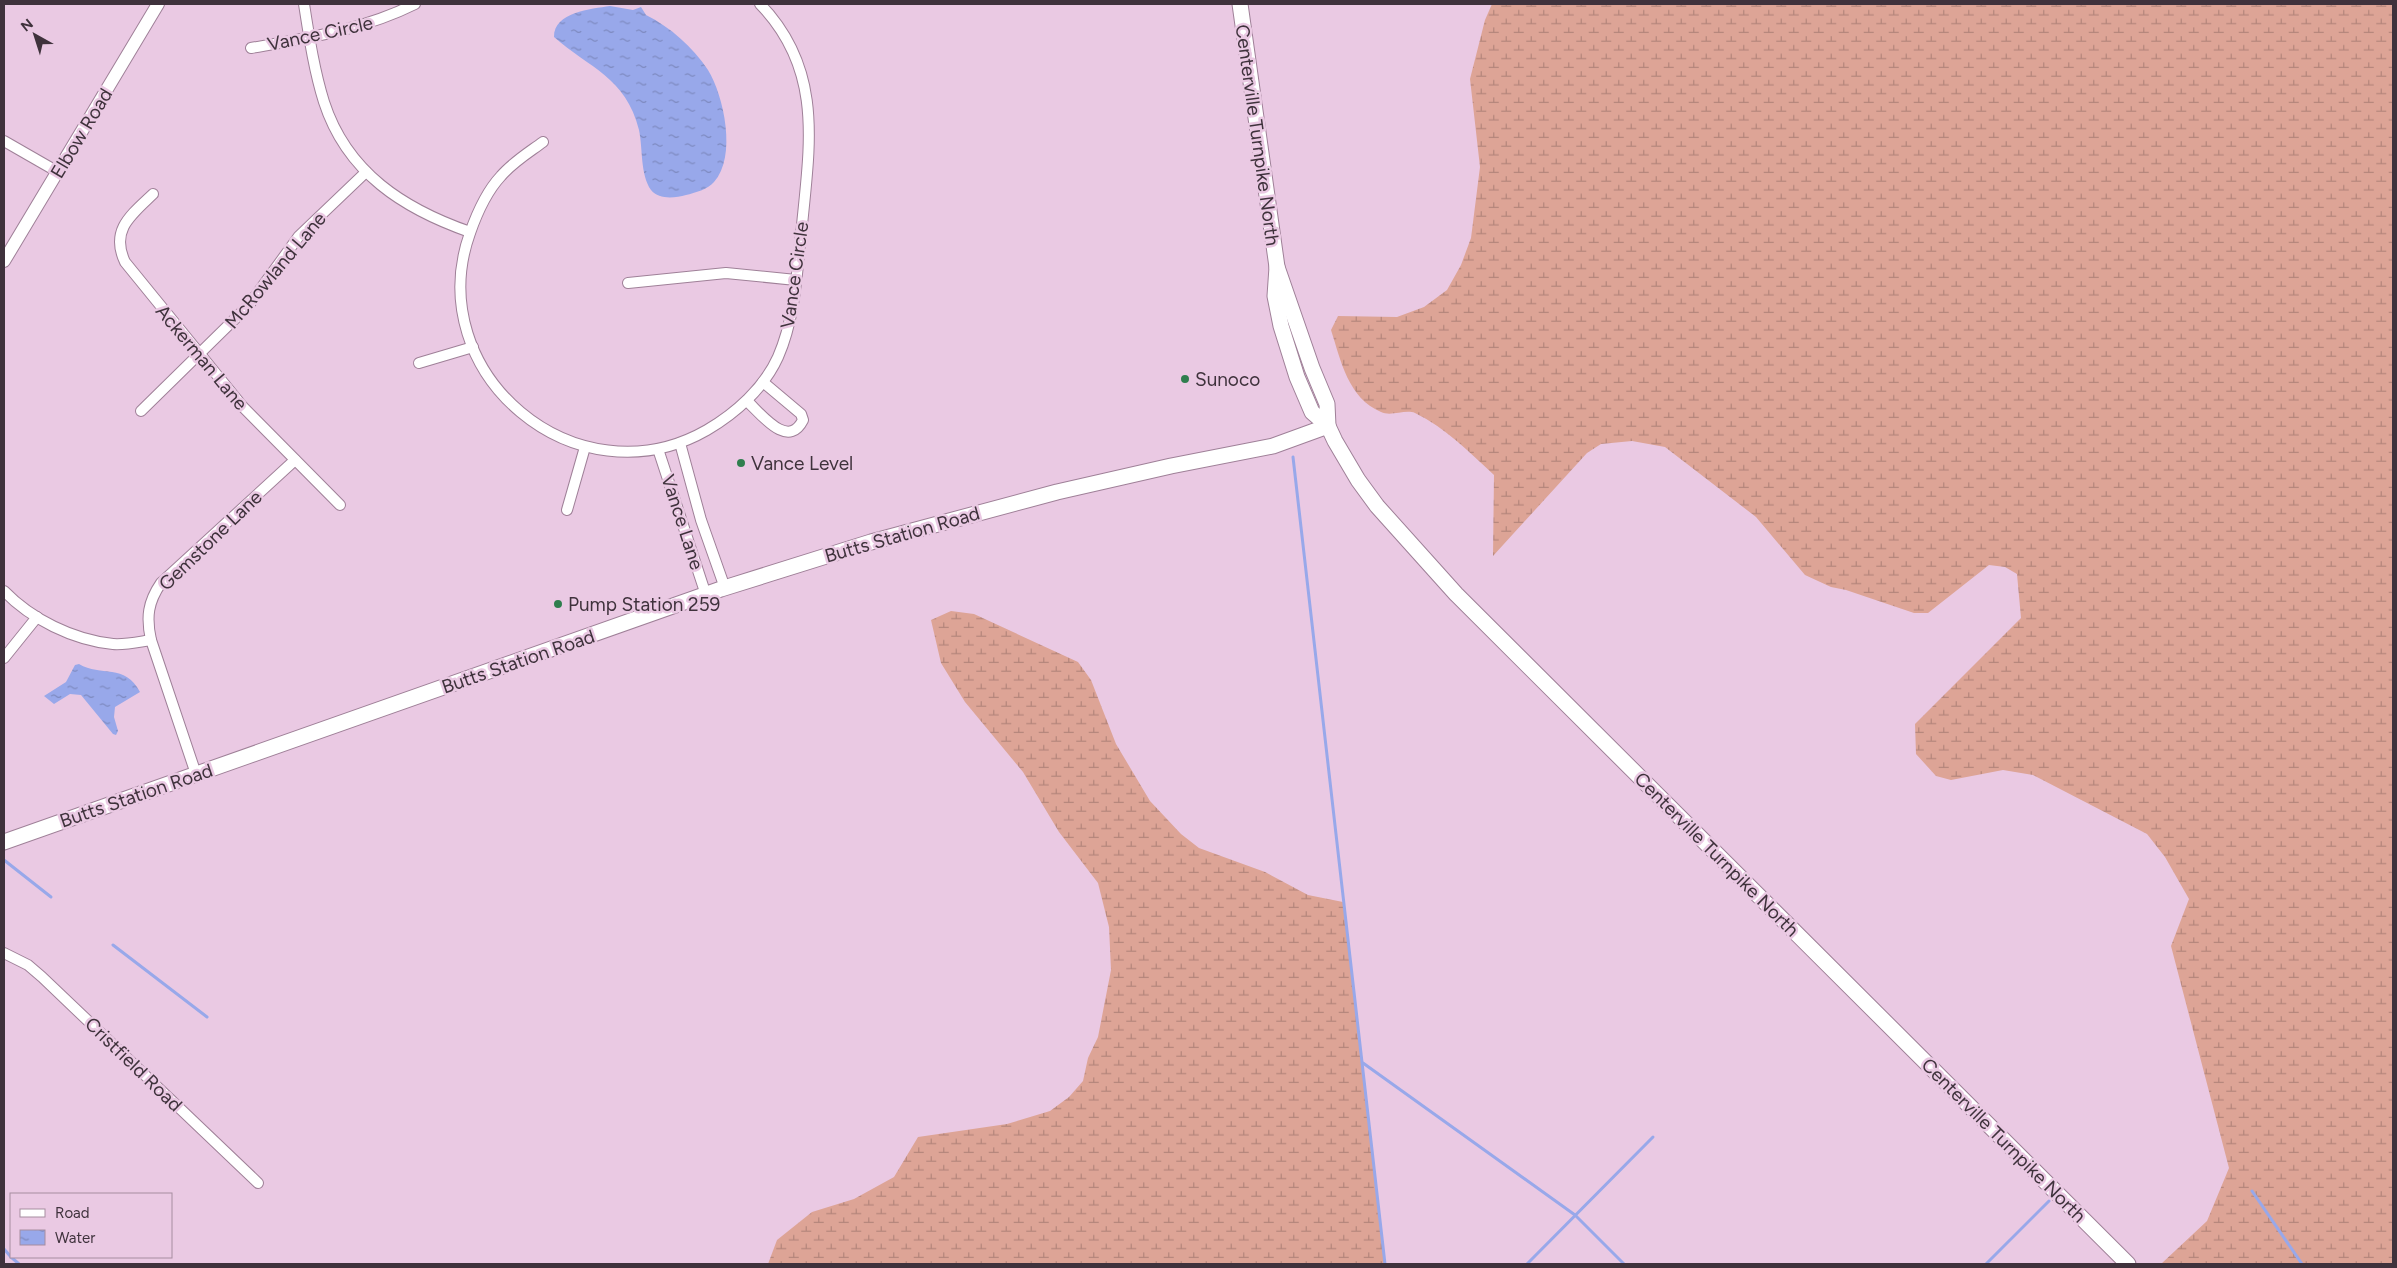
<svg xmlns="http://www.w3.org/2000/svg" width="2397" height="1268" font-family="Figtree,sans-serif">
<defs>
<pattern id="wetland-marsh" width="20" height="14" patternUnits="userSpaceOnUse" patternTransform="scale(1.25)"><rect width="20" height="14" fill="#dda496"/><path d="M1 5h8M5 5V1M11 12h8M15 12V8" fill="none" stroke="#b5867c"/></pattern>
<pattern id="water-ripples" width="26" height="14" patternUnits="userSpaceOnUse" patternTransform="scale(1.25)"><rect width="26" height="14" fill="#98a8ea"/><path d="M2 4q2-2 4 0t4 0M15 11q2-2 4 0t4 0" fill="none" stroke="#7d89bf"/></pattern>
</defs>
<rect width="100%" height="100%" fill="#eac9e3"/>
<g fill="url(#wetland-marsh)">
<path d="M1492,4H2393V1264H2161L2207,1221L2229,1168L2171,946L2189,899L2165,857L2147,834L2033,775L2003,770L1951,780L1936,776L1916,754L1915,724L2021,618L2017,574L2005,567L1989,565L1928,613H1914L1846,590L1831,587L1805,575L1756,517L1665,447L1632,441L1601,444L1587,453L1493,556L1494,475C1469,452 1446,428 1415,413C1405,409 1391,417 1381,412C1348,398 1341,361 1331,330L1338,316L1397,317L1424,307L1447,290L1461,265L1471,238L1480,167L1470,79L1485,20Z"/>
<polygon points="951,611 974,614 1078,662 1091,680 1116,744 1150,801 1181,834 1199,848 1265,872 1308,895 1343,902 1385,1264 768,1264 777,1240 812,1212 854,1199 894,1177 918,1137 1007,1124 1050,1111 1069,1097 1083,1081 1088,1058 1098,1037 1111,970 1109,927 1098,883 1059,832 1023,772 965,702 941,663 931,620"/>
</g>
<g fill="url(#water-ripples)">
<path d="M610,6L633,10L641,7L646,15C670,27 693,47 708,70C724,96 737,157 714,182C708,189 695,193 686,195C675,198 659,200 651,190C640,174 643,149 639,130C626,77 589,68 554,37C554,12 591,9 610,6Z"/>
<path d="M79,664C101,677 125,663 140,692L115,707L114,717L118,731L116,735L113,734L81,695L70,694L54,704L44,696L66,682L75,665Z"/>
</g>
<g fill="none" stroke-linecap="round" stroke-linejoin="round">
<g stroke="#98a8ea" stroke-width="3">
<polyline points="1293,457 1385,1264"/>
<polyline points="4,860 51,897"/>
<polyline points="113,945 207,1017"/>
<polyline points="1363,1063 1575,1215 1624,1264"/>
<polyline points="2252,1191 2302,1264"/>
<polyline points="4,1249 11,1257"/>
<polyline points="11,1257 19,1264"/>
<polyline points="1527,1264 1653,1137"/>
<polyline points="1986,1264 2049,1201"/>
</g>
<defs>
<g id="minor">
<path d="M304,4C309,36 314,70 324,102C347,173 404,209 470,232"/>
<path d="M251,48C308,38 363,30 415,4"/>
<polyline points="4,141 58,172"/>
<path d="M543,142C528,153 513,162 501,176C486,192 477,213 470,233C420,373 576,505 707,430C736,413 764,388 778,357C796,316 797,268 802,225C810,143 823,69 760,4"/>
<path d="M153,194C131,215 110,230 125,262L243,407L340,505"/>
<polyline points="628,283 726,273 796,280"/>
<polyline points="419,363 473,347"/>
<path d="M747,401C761,414 788,450 803,420L801,414L763,382"/>
<polyline points="141,411 249,305 299,236 366,172"/>
<polyline points="680,443 701,520 725,588"/>
<polyline points="658,449 706,595"/>
<polyline points="567,510 585,447"/>
<path d="M4,591C31,619 73,640 113,644C125,645 138,642 151,640"/>
<polyline points="4,658 37,617"/>
<path d="M196,774L151,640C146,617 148,602 161,583L295,460"/>
<polyline points="4,953 28,965 42,977 258,1183"/>
</g>
<polyline id="tertiary" points="4,261 158,4"/>
<g id="secondary">
<polyline points="1240,4 1277,267 1275,296 1281,326 1297,377 1312,412 1328,426"/>
<polyline points="1277,267 1312,368 1327,404 1328,426 1335,441 1358,480 1377,506 1456,594 2128,1264"/>
<polyline points="4,842 721,589 871,542 1057,492 1171,466 1273,446 1328,426"/>
</g>
</defs>
<use href="#minor" stroke="#9f8098" stroke-width="12"/>
<use href="#tertiary" stroke="#9f8098" stroke-width="14"/>
<use href="#secondary" stroke="#9f8098" stroke-width="17"/>
<use href="#minor" stroke="#fff" stroke-width="10"/>
<use href="#tertiary" stroke="#fff" stroke-width="12"/>
<use href="#secondary" stroke="#fff" stroke-width="15"/>
</g>
<g fill="#2f7e4e" stroke="#eac9e3" stroke-width="2">
<circle cx="1185" cy="379" r="5"/>
<circle cx="741" cy="463" r="5"/>
<circle cx="558" cy="604" r="5"/>
</g>
<g text-anchor="middle" stroke-width="5" stroke-linejoin="round" paint-order="stroke">
<g font-size="19" fill="#3f323c" stroke="#eac9e3">
<text transform="translate(320 33) rotate(-12)" y="7">Vance Circle</text>
<text transform="translate(81 133) rotate(-59)" y="7">Elbow Road</text>
<text transform="translate(1258 135) rotate(82)" y="7">Centerville Turnpike North</text>
<text transform="translate(275 270) rotate(-50)" y="7">McRowland Lane</text>
<text transform="translate(794 275) rotate(-82)" y="7">Vance Circle</text>
<text transform="translate(202 357) rotate(50)" y="7">Ackerman Lane</text>
<text transform="translate(683 522) rotate(72)" y="7">Vance Lane</text>
<text transform="translate(902 534) rotate(-16)" y="7">Butts Station Road</text>
<text transform="translate(210 540) rotate(-44)" y="7">Gemstone Lane</text>
<text transform="translate(518 661) rotate(-19)" y="7">Butts Station Road</text>
<text transform="translate(136 795) rotate(-19)" y="7">Butts Station Road</text>
<text transform="translate(1717 854) rotate(45)" y="7">Centerville Turnpike North</text>
<text transform="translate(134 1064) rotate(44)" y="7">Cristfield Road</text>
<text transform="translate(2004 1140) rotate(45)" y="7">Centerville Turnpike North</text>
</g>
<g font-size="19" fill="#3f323c" stroke="#eac9e3" text-anchor="start">
<text x="1195" y="386">Sunoco</text>
<text x="751" y="470">Vance Level</text>
<text x="568" y="611">Pump Station 259</text>
</g>
</g>
<rect width="2397" height="1268" fill="none" stroke="#3f323c" stroke-width="10"/>
<rect x="10" y="1193" width="162" height="65" fill="#eac9e3" stroke="#a68da0"/>
<rect x="20" y="1209" width="25" height="8" fill="#ffffff" stroke="#a68da0"/>
<text x="55" y="1218" font-size="15" fill="#3f323c">Road</text>
<rect x="20" y="1230" width="25" height="15" fill="url(#water-ripples)" stroke="#a68da0"/>
<text x="55" y="1243" font-size="15" fill="#3f323c">Water</text>
<g transform="translate(35 35) rotate(321)" stroke="#eac9e3" stroke-width="4" paint-order="stroke">
<path d="M0-4L9 19L0 12L-9 19Z" fill="#3f323c"/>
<text y="-8" font-size="14" font-weight="bold" text-anchor="middle" fill="#3f323c">N</text>
</g>
</svg>
